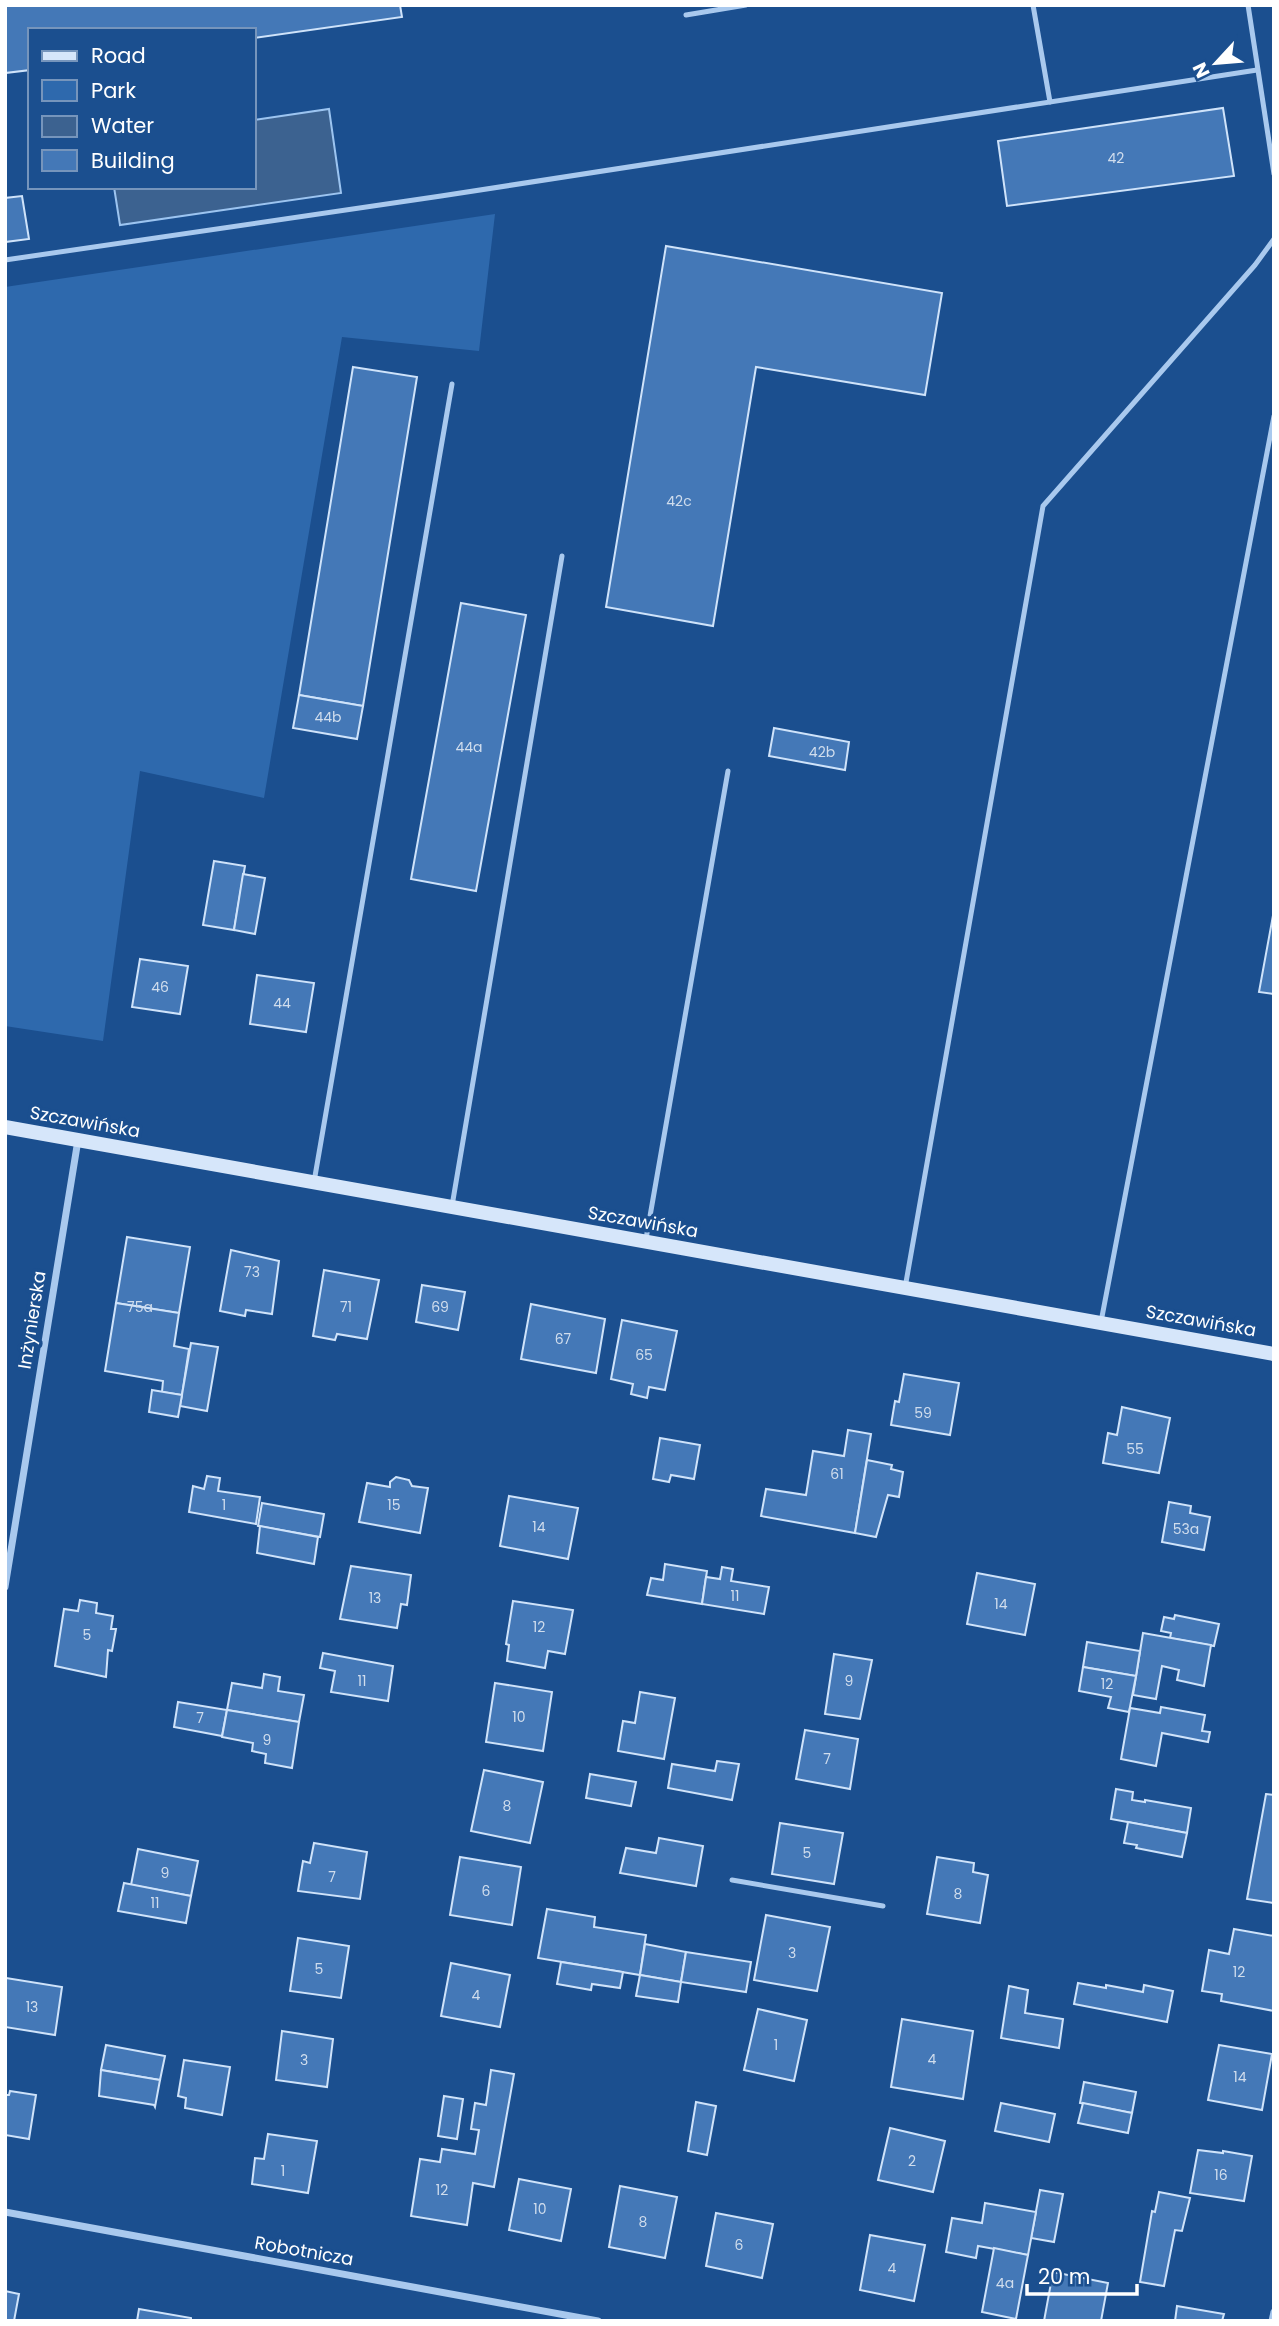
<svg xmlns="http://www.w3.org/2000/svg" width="1279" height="2326" font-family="Poppins,sans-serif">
<rect width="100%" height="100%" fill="#1b4f8f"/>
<polygon fill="#2e69ad" points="495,214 479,351 342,337 264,798 140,771 103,1041 5,1026 5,287"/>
<polygon fill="#3c6290" stroke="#9cc4f0" stroke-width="2" points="329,109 341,193 120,225 114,187 254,187 254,120"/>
<g fill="#4478b7" stroke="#cfe3fa" stroke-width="2">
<polygon points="5,5 400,5 402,17 254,38 254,30 30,30 30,70 5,73"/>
<polygon points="1223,108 1234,176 1007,206 998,141"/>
<polygon points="22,196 29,239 5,242 5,198"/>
<polygon points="666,246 942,293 925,395 756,367 713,626 606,607"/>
<polygon points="353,367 417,377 363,706 299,695"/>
<polygon points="461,603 526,615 476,891 411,879"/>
<polygon points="299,695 363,706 357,739 293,728"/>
<polygon points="774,728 849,742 845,770 769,756"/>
<polygon points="214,861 245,866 234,930 203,925"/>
<polygon points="243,874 265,878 255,934 234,930"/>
<polygon points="1274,910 1274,994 1259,992"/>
<polygon points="140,959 188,966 180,1014 132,1007"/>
<polygon points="257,975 314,983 306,1032 250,1024"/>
<polygon points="127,1237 190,1247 179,1313 116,1303"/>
<polygon points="231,1250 279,1261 272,1314 246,1310 245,1316 220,1311"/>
<polygon points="324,1270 379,1280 367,1339 337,1334 335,1340 313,1336"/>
<polygon points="422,1285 465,1292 458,1330 416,1322"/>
<polygon points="116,1303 179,1313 174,1346 189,1349 182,1395 162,1392 163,1381 105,1371"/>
<polygon points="531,1304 605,1319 596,1373 521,1359"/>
<polygon points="622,1320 677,1331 665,1390 649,1387 647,1398 631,1394 633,1384 611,1379"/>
<polygon points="191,1343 218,1347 207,1411 180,1406"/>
<polygon points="904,1374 959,1383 950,1435 891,1425 895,1401 899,1402"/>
<polygon points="152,1390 182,1395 178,1417 149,1412"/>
<polygon points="1122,1407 1170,1418 1159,1473 1103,1463 1108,1433 1117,1435"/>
<polygon points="848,1430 871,1434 855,1533 761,1516 766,1489 806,1495 813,1451 844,1456"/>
<polygon points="660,1438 700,1445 694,1479 671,1475 669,1482 653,1479"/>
<polygon points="867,1460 892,1465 891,1469 903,1472 899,1497 888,1495 876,1537 855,1533"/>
<polygon points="207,1476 220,1478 218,1491 260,1497 256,1524 189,1512 193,1486 204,1489"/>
<polygon points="396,1477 409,1480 412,1486 428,1488 420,1533 359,1522 367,1483 390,1487 390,1482"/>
<polygon points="509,1496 578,1508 568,1559 500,1546"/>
<polygon points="1169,1502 1191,1506 1190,1513 1210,1517 1204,1550 1162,1542"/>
<polygon points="262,1503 324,1514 320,1537 258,1526"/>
<polygon points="260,1526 318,1537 314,1564 257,1553"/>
<polygon points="665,1564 707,1571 702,1604 647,1595 651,1578 663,1580"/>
<polygon points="351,1566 411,1575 407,1605 401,1604 397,1628 340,1619"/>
<polygon points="722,1567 733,1569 731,1581 769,1587 764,1614 702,1604 706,1577 720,1579"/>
<polygon points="977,1573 1035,1584 1025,1635 967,1624"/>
<polygon points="80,1600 97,1603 96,1613 113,1616 111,1629 116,1629 112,1651 108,1650 106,1677 55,1666 64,1609 78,1611"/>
<polygon points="513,1601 573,1610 565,1654 548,1651 545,1668 507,1661 509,1645 506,1644"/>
<polygon points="1175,1615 1219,1624 1214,1646 1170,1638 1171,1633 1161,1631 1164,1617 1174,1619"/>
<polygon points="1143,1633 1211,1645 1204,1686 1177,1680 1179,1670 1162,1666 1156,1699 1133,1695"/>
<polygon points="1087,1642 1140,1651 1136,1676 1083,1667"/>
<polygon points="323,1653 393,1666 388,1701 331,1692 335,1671 320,1668"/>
<polygon points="834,1654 872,1660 860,1719 825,1714"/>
<polygon points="1083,1667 1136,1676 1129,1712 1108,1708 1111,1697 1079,1691"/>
<polygon points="264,1674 280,1677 278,1691 304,1695 299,1722 227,1710 232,1683 262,1688"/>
<polygon points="495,1683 552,1692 543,1751 486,1742"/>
<polygon points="640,1692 675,1698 664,1759 618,1751 623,1721 635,1723"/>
<polygon points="178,1702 227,1710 222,1736 174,1727"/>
<polygon points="1161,1707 1205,1715 1202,1731 1210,1732 1208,1742 1162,1733 1156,1766 1121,1759 1130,1708 1160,1713"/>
<polygon points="227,1710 299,1722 292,1768 265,1763 266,1754 252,1751 253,1743 222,1737"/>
<polygon points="805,1730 858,1739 850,1789 796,1779"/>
<polygon points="717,1761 739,1764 732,1800 668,1788 672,1764 715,1771"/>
<polygon points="484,1770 543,1782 530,1843 471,1831"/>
<polygon points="590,1774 636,1782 631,1806 586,1798"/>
<polygon points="1116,1789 1133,1792 1132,1800 1145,1802 1145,1800 1191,1808 1187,1833 1111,1819"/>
<polygon points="1266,1794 1274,1795 1274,1903 1247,1899"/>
<polygon points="1128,1822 1187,1833 1182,1857 1136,1848 1137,1845 1124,1843"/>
<polygon points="780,1823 843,1833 834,1884 772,1874"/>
<polygon points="659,1838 703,1846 696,1886 620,1873 626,1848 656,1853"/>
<polygon points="314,1843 367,1852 360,1899 298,1891 303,1861 310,1863"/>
<polygon points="138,1849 198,1861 191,1896 131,1885"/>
<polygon points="460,1857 521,1867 512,1925 450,1915"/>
<polygon points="937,1857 974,1863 973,1872 988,1875 980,1923 927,1914"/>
<polygon points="124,1883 191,1896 186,1923 118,1911"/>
<polygon points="547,1909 595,1917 594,1927 646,1935 640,1975 538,1958"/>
<polygon points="766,1915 830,1927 817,1991 754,1980"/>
<polygon points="1234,1929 1274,1936 1274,2011 1221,2001 1222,1994 1202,1991 1209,1950 1229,1954"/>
<polygon points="298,1938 349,1946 341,1998 290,1991"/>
<polygon points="645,1944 686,1952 681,1982 640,1975"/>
<polygon points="686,1952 751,1962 746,1992 681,1982"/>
<polygon points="561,1962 623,1972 620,1988 592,1984 591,1990 557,1984"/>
<polygon points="451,1963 510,1975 500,2027 441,2016"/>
<polygon points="640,1975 681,1982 678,2002 636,1996"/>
<polygon points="6,1978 62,1987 55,2035 5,2027"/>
<polygon points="1078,1983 1106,1988 1106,1985 1143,1992 1144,1985 1173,1991 1167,2022 1074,2004"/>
<polygon points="1009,1986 1028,1990 1025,2013 1063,2019 1059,2048 1001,2038"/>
<polygon points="758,2009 807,2020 794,2081 744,2070"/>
<polygon points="902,2019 973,2031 963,2099 891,2087"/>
<polygon points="282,2031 333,2039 327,2087 276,2080"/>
<polygon points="106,2045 165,2056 160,2080 101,2070"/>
<polygon points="1219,2045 1272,2054 1262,2110 1208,2100"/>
<polygon points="184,2060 230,2067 222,2115 185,2108 186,2098 178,2096"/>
<polygon points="101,2070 160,2080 155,2107 154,2105 99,2096"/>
<polygon points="491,2070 514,2074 494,2187 473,2183 467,2225 411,2216 420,2159 440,2162 442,2149 475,2154 479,2130 471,2129 475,2103 486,2105"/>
<polygon points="1084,2082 1136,2092 1132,2113 1080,2103"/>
<polygon points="10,2091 36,2095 29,2139 5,2135 5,2095 9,2095"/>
<polygon points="444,2096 463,2099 457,2139 438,2136"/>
<polygon points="696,2102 716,2106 707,2155 688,2151"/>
<polygon points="1001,2103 1055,2114 1049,2142 995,2131"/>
<polygon points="1083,2103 1132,2113 1128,2133 1078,2123"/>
<polygon points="890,2128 945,2141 933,2192 878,2180"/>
<polygon points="268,2134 317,2141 308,2193 252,2184 255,2158 264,2159"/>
<polygon points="1198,2150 1223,2153 1223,2151 1252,2156 1244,2201 1190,2193"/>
<polygon points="519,2179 571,2189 561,2241 509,2230"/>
<polygon points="620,2186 677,2197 665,2258 609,2247"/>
<polygon points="1040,2190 1063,2194 1054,2242 1031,2238"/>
<polygon points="1159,2192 1190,2198 1182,2231 1175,2230 1164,2286 1140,2282 1152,2211 1155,2212"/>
<polygon points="985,2203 1036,2212 1028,2255 978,2246 976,2258 946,2252 952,2218 982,2223"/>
<polygon points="716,2213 773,2224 762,2278 706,2266"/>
<polygon points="870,2235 925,2245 914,2301 860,2290"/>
<polygon points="994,2248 1028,2255 1016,2319 982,2312"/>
<polygon points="1053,2272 1108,2283 1101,2321 1044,2321"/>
<polygon points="5,2291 19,2294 14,2321 5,2321"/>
<polygon points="1177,2306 1224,2314 1222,2321 1175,2321"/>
<polygon points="139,2309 191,2318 191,2321 137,2321"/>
</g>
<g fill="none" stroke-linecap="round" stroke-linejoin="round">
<g stroke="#a9c9ee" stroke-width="5">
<polyline points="1033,5 1050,102"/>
<polyline points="1248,5 1274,174"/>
<polyline points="686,15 746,5"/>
<polyline points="5,260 441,196 1257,70"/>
<polyline points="314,1182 452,384"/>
<polyline points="452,1206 562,556"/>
<polyline points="646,1239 728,771"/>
<polyline points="905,1288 1043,506 1255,265 1274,239"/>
<polyline points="1101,1322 1274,416"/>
<polyline points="732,1880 883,1906"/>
</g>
<g stroke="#a9c9ee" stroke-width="7">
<polyline points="5,1587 78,1140"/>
<polyline points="5,2212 598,2321"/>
<polyline points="1272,2321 1274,2312"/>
</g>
<polyline stroke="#d6e6fa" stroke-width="14" points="5,1127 1274,1354"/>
</g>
<g text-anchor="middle" stroke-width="7" stroke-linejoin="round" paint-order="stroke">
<g font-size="14" fill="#d0dded">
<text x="1116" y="163">42</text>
<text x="679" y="506">42c</text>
<text x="328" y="722">44b</text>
<text x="469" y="752">44a</text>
<text x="822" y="757">42b</text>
<text x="160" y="992">46</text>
<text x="282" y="1008">44</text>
<text x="252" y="1277">73</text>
<text x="140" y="1312">75a</text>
<text x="346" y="1312">71</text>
<text x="440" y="1312">69</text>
<text x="563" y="1344">67</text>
<text x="644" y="1360">65</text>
<text x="923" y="1418">59</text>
<text x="1135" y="1454">55</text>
<text x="837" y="1479">61</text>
<text x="224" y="1510">1</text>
<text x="394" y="1510">15</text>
<text x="539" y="1532">14</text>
<text x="1186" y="1534">53a</text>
<text x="735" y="1601">11</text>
<text x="375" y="1603">13</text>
<text x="1001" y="1609">14</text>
<text x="539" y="1632">12</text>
<text x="87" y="1640">5</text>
<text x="362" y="1686">11</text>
<text x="849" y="1686">9</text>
<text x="1107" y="1689">12</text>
<text x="519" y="1722">10</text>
<text x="200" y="1723">7</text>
<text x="267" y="1745">9</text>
<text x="827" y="1764">7</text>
<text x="507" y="1811">8</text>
<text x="807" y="1858">5</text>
<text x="165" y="1878">9</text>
<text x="332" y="1882">7</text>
<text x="486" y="1896">6</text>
<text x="958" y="1899">8</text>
<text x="155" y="1908">11</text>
<text x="792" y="1958">3</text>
<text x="319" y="1974">5</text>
<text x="1239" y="1977">12</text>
<text x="476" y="2000">4</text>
<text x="32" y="2012">13</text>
<text x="776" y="2050">1</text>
<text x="932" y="2064">4</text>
<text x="304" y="2065">3</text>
<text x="1240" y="2082">14</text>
<text x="912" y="2166">2</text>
<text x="283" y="2176">1</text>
<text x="1221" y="2180">16</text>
<text x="442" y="2195">12</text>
<text x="540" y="2214">10</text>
<text x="643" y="2227">8</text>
<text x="739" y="2250">6</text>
<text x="892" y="2273">4</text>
<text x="1005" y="2288">4a</text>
</g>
<g font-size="18" fill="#fff" stroke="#1b4f8f">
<text transform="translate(85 1122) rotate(10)" y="6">Szczawińska</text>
<text transform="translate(643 1222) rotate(10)" y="6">Szczawińska</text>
<text transform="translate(32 1320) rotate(-81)" y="6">Inżynierska</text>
<text transform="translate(1201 1321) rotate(10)" y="6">Szczawińska</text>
<text transform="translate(304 2251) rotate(10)" y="6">Robotnicza</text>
</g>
</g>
<rect width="1279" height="2326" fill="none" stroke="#ffffff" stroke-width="14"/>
<rect x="28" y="28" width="228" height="161" fill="#1b4f8f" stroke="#7695bc" stroke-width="2"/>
<rect x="42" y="51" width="35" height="10" fill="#d6e6fa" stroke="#7695bc" stroke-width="2"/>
<text x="91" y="63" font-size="21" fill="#ffffff">Road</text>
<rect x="42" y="80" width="35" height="21" fill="#2e69ad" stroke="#7695bc" stroke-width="2"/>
<text x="91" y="98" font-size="21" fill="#ffffff">Park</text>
<rect x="42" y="116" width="35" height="21" fill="#3c6290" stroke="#7695bc" stroke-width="2"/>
<text x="91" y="133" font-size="21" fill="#ffffff">Water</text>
<rect x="42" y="150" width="35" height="21" fill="#4478b7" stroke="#7695bc" stroke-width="2"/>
<text x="91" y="168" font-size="21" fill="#ffffff">Building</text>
<g transform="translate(1216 63) rotate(244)" stroke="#1b4f8f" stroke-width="5" paint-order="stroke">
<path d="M0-5L12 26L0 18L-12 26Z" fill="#ffffff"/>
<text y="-10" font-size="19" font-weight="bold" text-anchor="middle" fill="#ffffff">N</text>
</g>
<path d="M1027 2284v10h110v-10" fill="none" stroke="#ffffff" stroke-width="3.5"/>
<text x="1038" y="2284" font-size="21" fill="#ffffff" stroke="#1b4f8f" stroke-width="5" paint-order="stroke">20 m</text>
</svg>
